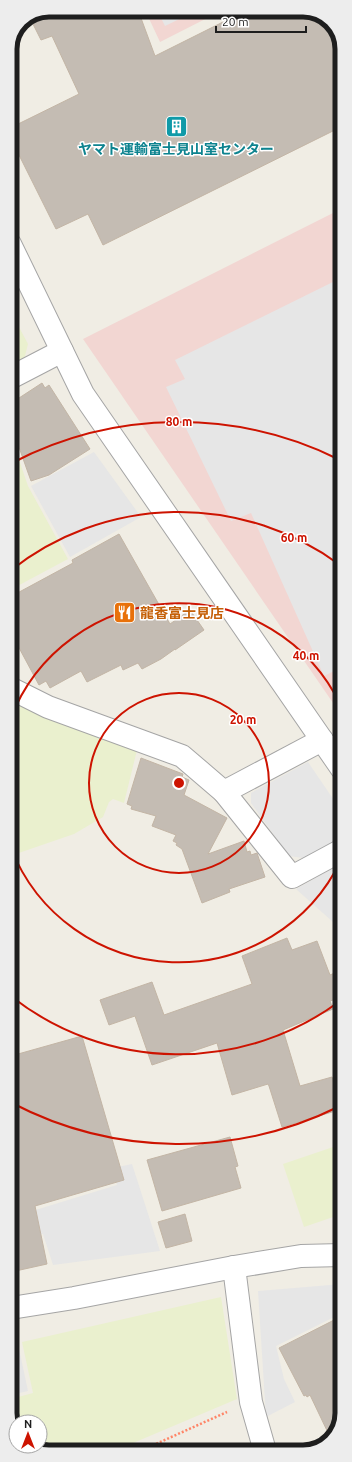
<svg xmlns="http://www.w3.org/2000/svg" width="352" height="1462" font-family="Ubuntu,'Noto Sans JP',sans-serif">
<rect width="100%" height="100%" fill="#f0ede4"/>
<g fill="#f2d6d2">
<polygon points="145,10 223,10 160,42"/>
<polygon points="341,209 342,716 83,339"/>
</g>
<g fill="#eaf0ce">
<polygon points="10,310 28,344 24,360 10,366"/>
<polygon points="10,433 28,486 68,559 10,590"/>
<polygon points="10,700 137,750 124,803 113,799 109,802 103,817 74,834 10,856"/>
<polygon points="342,1144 342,1214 304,1227 283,1164"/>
<polygon points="221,1297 237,1399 112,1452 44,1452 32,1446 40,1446 40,1422 16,1422 16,1430 11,1421 11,1399 33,1393 22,1342"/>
</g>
<g fill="#e6e6e6">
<polygon points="157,10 198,10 165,26"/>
<polygon points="341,278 342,667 324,676 251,513 231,521 166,387 185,379 175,360"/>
<polygon points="94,452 141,517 70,557 31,486"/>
<polygon points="308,762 342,812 342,839 303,858 289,856 251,803 251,793"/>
<polygon points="342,863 342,930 296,889"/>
<polygon points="132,1164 160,1251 53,1265 43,1234 22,1239 13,1217 117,1185 113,1168"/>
<polygon points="342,1284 342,1313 276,1346 284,1379 295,1402 266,1417 258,1291"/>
<polygon points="18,1344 28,1391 11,1395 11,1345"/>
</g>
<g fill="#c4bcb3" stroke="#c3b5a5">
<polygon points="49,10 138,10 155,56 247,10 308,10 329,20 341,41 341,127 103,245 88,214 56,229 10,137 10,128 79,94 52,36 41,40 30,18"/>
<polygon points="42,383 45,388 49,385 90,449 49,475 31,481 10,422 10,401 19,398"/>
<polygon points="119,534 170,624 190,610 204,630 175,650 175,649 161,659 142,669 138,663 123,670 121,665 87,682 81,671 50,688 46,681 39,685 10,631 10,597 73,563 72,560"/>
<polygon points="141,758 183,774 182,777 189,780 184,795 227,818 208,854 244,841 247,852 250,851 251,855 257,853 265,877 229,889 230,892 202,903 182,849 176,845 177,843 173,841 176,835 152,826 156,816 131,809 132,806 127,804"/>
<polygon points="287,938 292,950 317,941 330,975 337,972 342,985 342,997 330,1001 333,1009 283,1030 300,1086 332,1077 342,1109 282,1127 269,1086 268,1084 232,1095 217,1043 152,1065 135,1016 109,1025 100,1000 152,982 164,1015 252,984 242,956"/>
<polygon points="82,1036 124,1180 35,1206 47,1264 11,1272 11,1056"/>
<polygon points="230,1137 238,1166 235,1167 241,1188 162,1211 147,1160"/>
<polygon points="185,1214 192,1241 166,1248 158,1222"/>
<polygon points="342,1316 342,1413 331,1439 310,1395 307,1397 306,1395 304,1396 279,1348"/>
</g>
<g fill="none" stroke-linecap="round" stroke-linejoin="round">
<defs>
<g id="minor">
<polyline points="10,378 62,351"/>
<polyline points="10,688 48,707 182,756 224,792 322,740"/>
<polyline points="224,792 292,877 342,850"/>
<polyline points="234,1267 251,1402 265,1451"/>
</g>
<g id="tertiary">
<polyline points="10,244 83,394 342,769"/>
<polyline points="11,1308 74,1298 234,1267 301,1256 342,1255"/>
</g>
</defs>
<use href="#minor" stroke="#a5a5a5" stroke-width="24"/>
<use href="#tertiary" stroke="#a5a5a5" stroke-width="24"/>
<polyline stroke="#ff8466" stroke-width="2.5" stroke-dasharray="2 2" stroke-linecap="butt" points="138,1452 227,1412"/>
<use href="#minor" stroke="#fff" stroke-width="22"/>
<use href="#tertiary" stroke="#fff" stroke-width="22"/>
</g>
<g fill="none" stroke="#cd1300" stroke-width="2">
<circle cx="179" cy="783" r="90"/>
<path d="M341 860A180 180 0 0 1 11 848M10 720A180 180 0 0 1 341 706"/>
<path d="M340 1001A271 271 0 0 1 12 997M10 571A271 271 0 0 1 340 565"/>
<path d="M340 1106A361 361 0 0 1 12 1103M12 463A361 361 0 0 1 340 460"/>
</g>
<defs>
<symbol id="building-square" viewBox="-11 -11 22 22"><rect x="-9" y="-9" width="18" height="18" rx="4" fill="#0f9aa8" stroke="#fff"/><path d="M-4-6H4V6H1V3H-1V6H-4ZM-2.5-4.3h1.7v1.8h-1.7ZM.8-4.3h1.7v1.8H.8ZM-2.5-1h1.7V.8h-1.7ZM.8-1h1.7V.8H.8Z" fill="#fff"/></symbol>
<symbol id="restaurant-square" viewBox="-11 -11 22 22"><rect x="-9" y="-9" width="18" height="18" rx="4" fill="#e8710a" stroke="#fff"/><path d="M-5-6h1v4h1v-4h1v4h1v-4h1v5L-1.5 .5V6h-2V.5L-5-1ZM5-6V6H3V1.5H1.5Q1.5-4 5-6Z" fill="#fff"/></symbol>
</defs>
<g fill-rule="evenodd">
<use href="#building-square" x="164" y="114" width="25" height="25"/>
<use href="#restaurant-square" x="112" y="600" width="25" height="25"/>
</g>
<g text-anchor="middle" stroke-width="3" stroke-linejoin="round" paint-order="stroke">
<g font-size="14" font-weight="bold" fill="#0d838f" stroke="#fff">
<text x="176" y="154">ヤマト運輸富士見山室センター</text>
</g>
<g font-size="14" font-weight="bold" fill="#c56008" stroke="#fff" text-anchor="start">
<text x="140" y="618">龍香富士見店</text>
</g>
</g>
<path d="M0 0H352V1462H0ZM49 17H303A32 32 0 0 1 335 49V1413A32 32 0 0 1 303 1445H49A32 32 0 0 1 17 1413V49A32 32 0 0 1 49 17Z" fill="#ededed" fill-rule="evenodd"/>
<path fill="none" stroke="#1e1e1e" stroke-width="5" d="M49 17H303A32 32 0 0 1 335 49V1413A32 32 0 0 1 303 1445H49A32 32 0 0 1 17 1413V49A32 32 0 0 1 49 17Z"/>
<circle cx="179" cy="783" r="6" fill="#cd1300" stroke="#fff" stroke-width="2"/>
<g font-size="12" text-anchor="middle" font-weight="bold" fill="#cd1300" stroke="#fff" stroke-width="3" stroke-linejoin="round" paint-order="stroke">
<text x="179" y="426">80 m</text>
<text x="294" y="542">60 m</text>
<text x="306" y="660">40 m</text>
<text x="243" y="724">20 m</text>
</g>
<g transform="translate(28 1434)"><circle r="19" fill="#ffffff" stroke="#a5a5a5"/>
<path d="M0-3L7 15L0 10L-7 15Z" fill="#cd1300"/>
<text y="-6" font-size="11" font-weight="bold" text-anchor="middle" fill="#1e1e1e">N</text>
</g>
<path d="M216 26v6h90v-6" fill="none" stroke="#1e1e1e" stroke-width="2"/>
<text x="222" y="26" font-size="12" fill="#1e1e1e" stroke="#ffffff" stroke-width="3" paint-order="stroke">20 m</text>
</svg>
